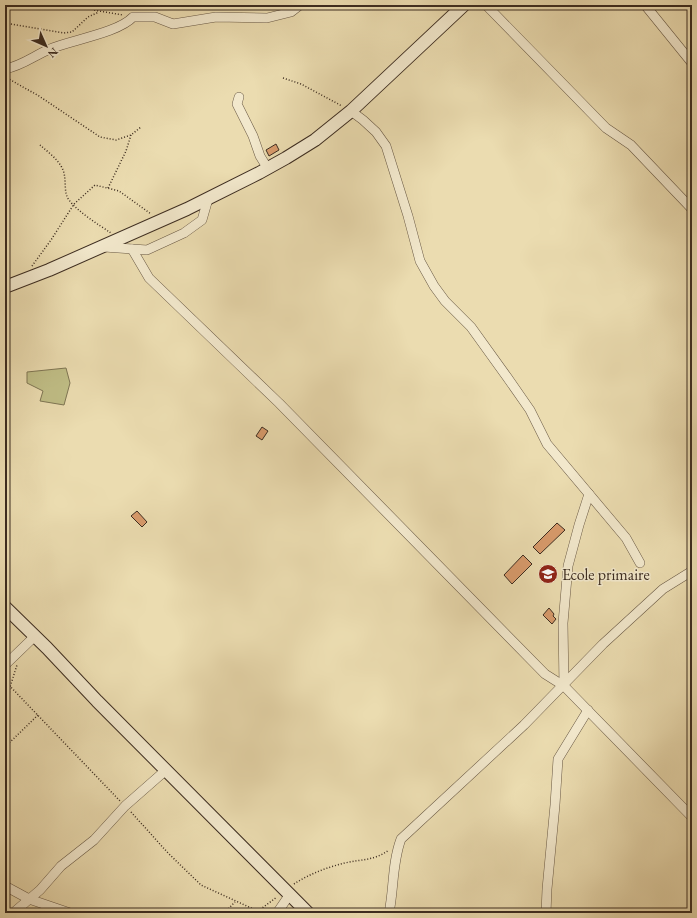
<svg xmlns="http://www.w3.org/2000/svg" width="697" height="918" font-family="'EB Garamond',serif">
<rect width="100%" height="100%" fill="#ebdcb0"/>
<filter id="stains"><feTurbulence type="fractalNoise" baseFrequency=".005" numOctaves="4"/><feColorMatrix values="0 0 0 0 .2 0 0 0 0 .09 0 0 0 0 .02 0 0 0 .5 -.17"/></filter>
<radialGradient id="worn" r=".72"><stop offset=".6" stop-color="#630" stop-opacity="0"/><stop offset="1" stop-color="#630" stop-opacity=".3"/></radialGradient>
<polygon fill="#c0be86" stroke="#7e7553" points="66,368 70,383 64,405 40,401 43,391 27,383 27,372"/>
<g fill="#d99b6c" stroke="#3c2c20">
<polygon points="276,144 279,150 269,156 266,150"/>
<polygon points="262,427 268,431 262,440 256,436"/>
<polygon points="137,511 147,522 142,527 131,516"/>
<polygon points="557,523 565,530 540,554 533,547"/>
<polygon points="523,555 532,564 512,584 504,575"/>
<polygon points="549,608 554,614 553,616 556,619 552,624 543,615"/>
</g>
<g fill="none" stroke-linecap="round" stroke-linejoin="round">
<defs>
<g id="street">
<polyline points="486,5 606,128 631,145 692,209"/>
<polyline points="645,5 692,63"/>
<path d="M5,69C22,66 35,55 50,49C71,40 118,33 133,17H155L173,24L216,17L267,18L291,12L300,5"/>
<polyline points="239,97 237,104 253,136 260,156 268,169"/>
<polyline points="351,111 363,120 376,132 386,146 408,216 420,261 434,286 445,301 471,327 507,377 530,410 547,444 626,538 640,563"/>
<polyline points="104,247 147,250 184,233 202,220 208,199"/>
<polyline points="132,249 149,278 279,403 545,674 564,686 692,817"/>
<polyline points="5,665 35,636"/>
<polyline points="564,686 563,623 568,566 579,525 589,494"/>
<polyline points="5,886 29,899 70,913"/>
<polyline points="13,913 40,890 61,866 94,840 125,806 166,770"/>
<polyline points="277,913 290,894"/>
<path d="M389,913C394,889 392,863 401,839L524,725L603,644L663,589L692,571"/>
<polyline points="546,913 547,889 555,805 558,759 588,710"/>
</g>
<g id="secondary">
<polyline points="5,287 49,270 187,209 259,173 286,158 315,140 351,111 464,5"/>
<polyline points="5,607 47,648 97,701 308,913"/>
</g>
</defs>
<use href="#street" stroke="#685844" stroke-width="10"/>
<use href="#secondary" stroke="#3c2c20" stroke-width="14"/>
<g stroke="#3c2c20" stroke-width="1.5" stroke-dasharray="1 2" stroke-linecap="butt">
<polyline points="87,5 93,10 123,15"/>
<polyline points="5,23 64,33 72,32 88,17 99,12"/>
<polyline points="7,78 39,96 100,137 116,140 131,135 141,127"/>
<polyline points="283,78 301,84 342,106"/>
<path d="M40,145C48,152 59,160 63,170C67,180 63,192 69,200C78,212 99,225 111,233"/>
<polyline points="108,188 126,151 131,135"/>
<polyline points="32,266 51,240 74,204 95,185 119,191 151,214"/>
<polyline points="5,681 120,801"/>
<polyline points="5,722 7,713 10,687 17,665"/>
<polyline points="5,747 38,715"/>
<polyline points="131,812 168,853 201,885 262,913"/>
<path d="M294,884C309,874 328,867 345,863C361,859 374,861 389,850"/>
<polyline points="224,913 235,902"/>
<polyline points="252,913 258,911 277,897"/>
</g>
<use href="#street" stroke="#f2e8cc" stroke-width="9"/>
<use href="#secondary" stroke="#f2e8cc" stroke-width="12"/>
</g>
<defs>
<symbol id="school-disc" viewBox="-11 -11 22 22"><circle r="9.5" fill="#8f2418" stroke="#f2e8cc"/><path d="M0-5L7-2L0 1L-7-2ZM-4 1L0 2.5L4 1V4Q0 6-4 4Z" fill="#fff"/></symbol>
</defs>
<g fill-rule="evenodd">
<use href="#school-disc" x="537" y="563" width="22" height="22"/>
</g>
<g text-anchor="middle" stroke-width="3" stroke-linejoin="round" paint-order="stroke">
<g font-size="16" fill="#3c2c20" stroke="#f2e8cc" text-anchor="start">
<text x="562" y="580">Ecole primaire</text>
</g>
</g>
<rect width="697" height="918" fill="none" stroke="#ebdcb0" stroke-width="20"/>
<rect x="6" y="6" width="685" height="906" fill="none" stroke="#3c2c20" stroke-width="2"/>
<rect x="10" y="10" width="677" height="898" fill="none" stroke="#3c2c20"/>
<g transform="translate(46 46) rotate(135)" stroke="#f2e8cc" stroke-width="3" paint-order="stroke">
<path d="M0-3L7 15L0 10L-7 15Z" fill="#3c2c20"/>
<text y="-6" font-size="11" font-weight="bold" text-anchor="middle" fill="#3c2c20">N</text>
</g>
<rect width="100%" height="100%" filter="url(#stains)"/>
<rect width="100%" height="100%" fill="url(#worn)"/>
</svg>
